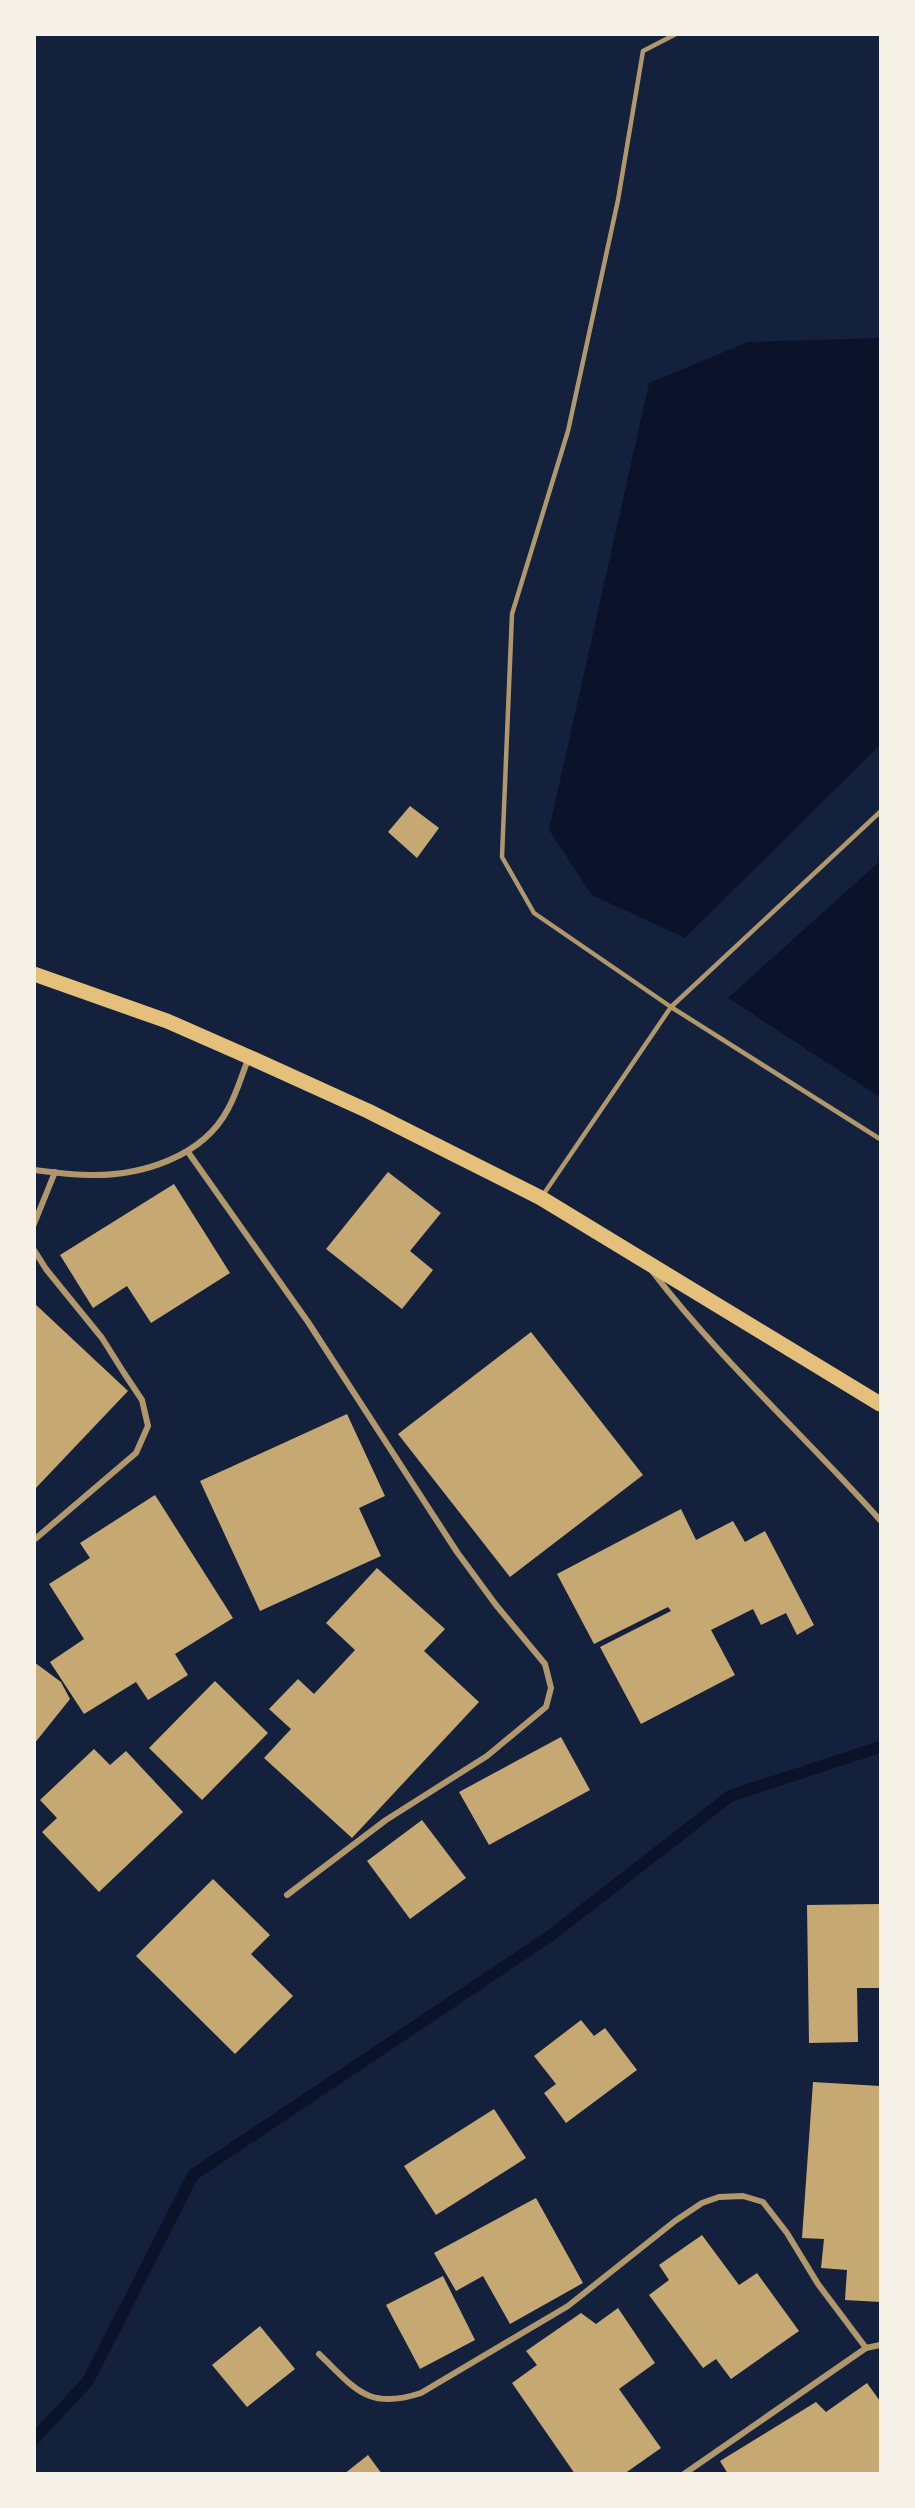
<svg xmlns="http://www.w3.org/2000/svg" width="915" height="2508" font-family="Mulish,sans-serif">
<rect width="100%" height="100%" fill="#14213d"/>
<g fill="#0b132b">
<polygon points="880,338 880,745 685,938 592,895 549,830 649,383 748,342"/>
<polygon points="880,861 880,1097 728,998"/>
</g>
<g fill="none" stroke-linecap="round" stroke-linejoin="round">
<polyline stroke="#0b132b" stroke-width="12" points="34,2439 88,2381 193,2175 550,1936 730,1796 880,1747"/>
</g>
<g fill="#c6a872">
<polygon points="410,806 439,828 417,858 388,832"/>
<polygon points="388,1172 441,1213 410,1251 433,1270 402,1309 326,1249"/>
<polygon points="174,1184 230,1273 151,1323 127,1286 93,1308 60,1255"/>
<polygon points="34,1303 128,1391 34,1490"/>
<polygon points="531,1332 643,1475 510,1577 398,1434"/>
<polygon points="347,1414 385,1496 359,1508 381,1556 260,1611 200,1481"/>
<polygon points="155,1495 233,1618 175,1654 188,1675 148,1700 136,1682 84,1714 50,1662 84,1639 49,1584 90,1558 80,1543"/>
<polygon points="681,1509 696,1540 733,1521 745,1542 765,1531 814,1625 797,1635 786,1613 761,1625 753,1609 711,1630 735,1675 641,1724 600,1647 671,1611 668,1607 594,1644 557,1574"/>
<polygon points="377,1568 445,1629 424,1651 479,1702 352,1838 264,1758 291,1729 269,1709 298,1679 314,1694 355,1650 326,1623"/>
<polygon points="34,1662 61,1682 70,1699 34,1744"/>
<polygon points="215,1681 268,1733 202,1800 149,1748"/>
<polygon points="561,1737 590,1790 489,1845 459,1792"/>
<polygon points="94,1749 110,1765 126,1751 183,1812 99,1892 42,1832 57,1818 40,1800"/>
<polygon points="422,1820 466,1878 410,1919 367,1861"/>
<polygon points="213,1879 270,1935 251,1954 293,1996 235,2054 136,1956"/>
<polygon points="880,1904 880,1988 857,1988 858,2042 809,2043 807,1905"/>
<polygon points="581,2020 594,2036 605,2028 637,2070 566,2123 544,2093 556,2084 534,2056"/>
<polygon points="813,2082 880,2086 880,2302 845,2300 847,2270 821,2268 824,2239 802,2238"/>
<polygon points="494,2109 526,2158 436,2215 404,2166"/>
<polygon points="536,2198 583,2283 510,2324 483,2276 456,2291 434,2253"/>
<polygon points="702,2235 739,2285 757,2273 799,2331 731,2379 716,2359 703,2368 649,2295 669,2280 659,2265"/>
<polygon points="443,2276 475,2340 420,2369 386,2305"/>
<polygon points="618,2308 655,2363 619,2389 661,2448 624,2474 575,2474 512,2383 537,2365 526,2351 581,2313 596,2324"/>
<polygon points="260,2326 295,2369 247,2407 212,2365"/>
<polygon points="867,2383 880,2401 880,2474 728,2474 720,2461 816,2402 826,2412"/>
<polygon points="368,2455 382,2474 344,2474"/>
</g>
<g fill="none" stroke-linecap="round" stroke-linejoin="round">
<g stroke="#b1986c" stroke-width="4.5">
<polyline points="676,34 643,51 618,200 568,431 512,614 502,857 534,913 671,1007 880,1139"/>
<polyline points="543,1195 671,1007 880,812"/>
</g>
<g stroke="#b1986c" stroke-width="6">
<polyline points="188,1152 308,1322 457,1552 496,1605 545,1664 551,1688 546,1707 487,1756 386,1820 287,1895"/>
<path d="M34,1170C53,1172 71,1175 90,1175C141,1176 203,1157 228,1109C237,1093 242,1074 249,1057"/>
<polyline points="34,1224 55,1172"/>
<polyline points="34,1250 46,1269 102,1338 124,1373 142,1400 148,1426 136,1453 34,1540"/>
<path d="M652,1271C721,1361 805,1436 880,1520"/>
<path d="M319,2354C355,2388 367,2411 421,2393L568,2306L675,2221L702,2203L719,2197L743,2196L763,2202L787,2233L818,2284L866,2348"/>
<polyline points="684,2474 866,2348 880,2345"/>
</g>
<polyline stroke="#e5c07b" stroke-width="15" points="34,974 167,1021 249,1057 368,1111 541,1198 880,1404"/>
</g>
<rect width="915" height="2508" fill="none" stroke="#f6f1e7" stroke-width="72"/>
</svg>
